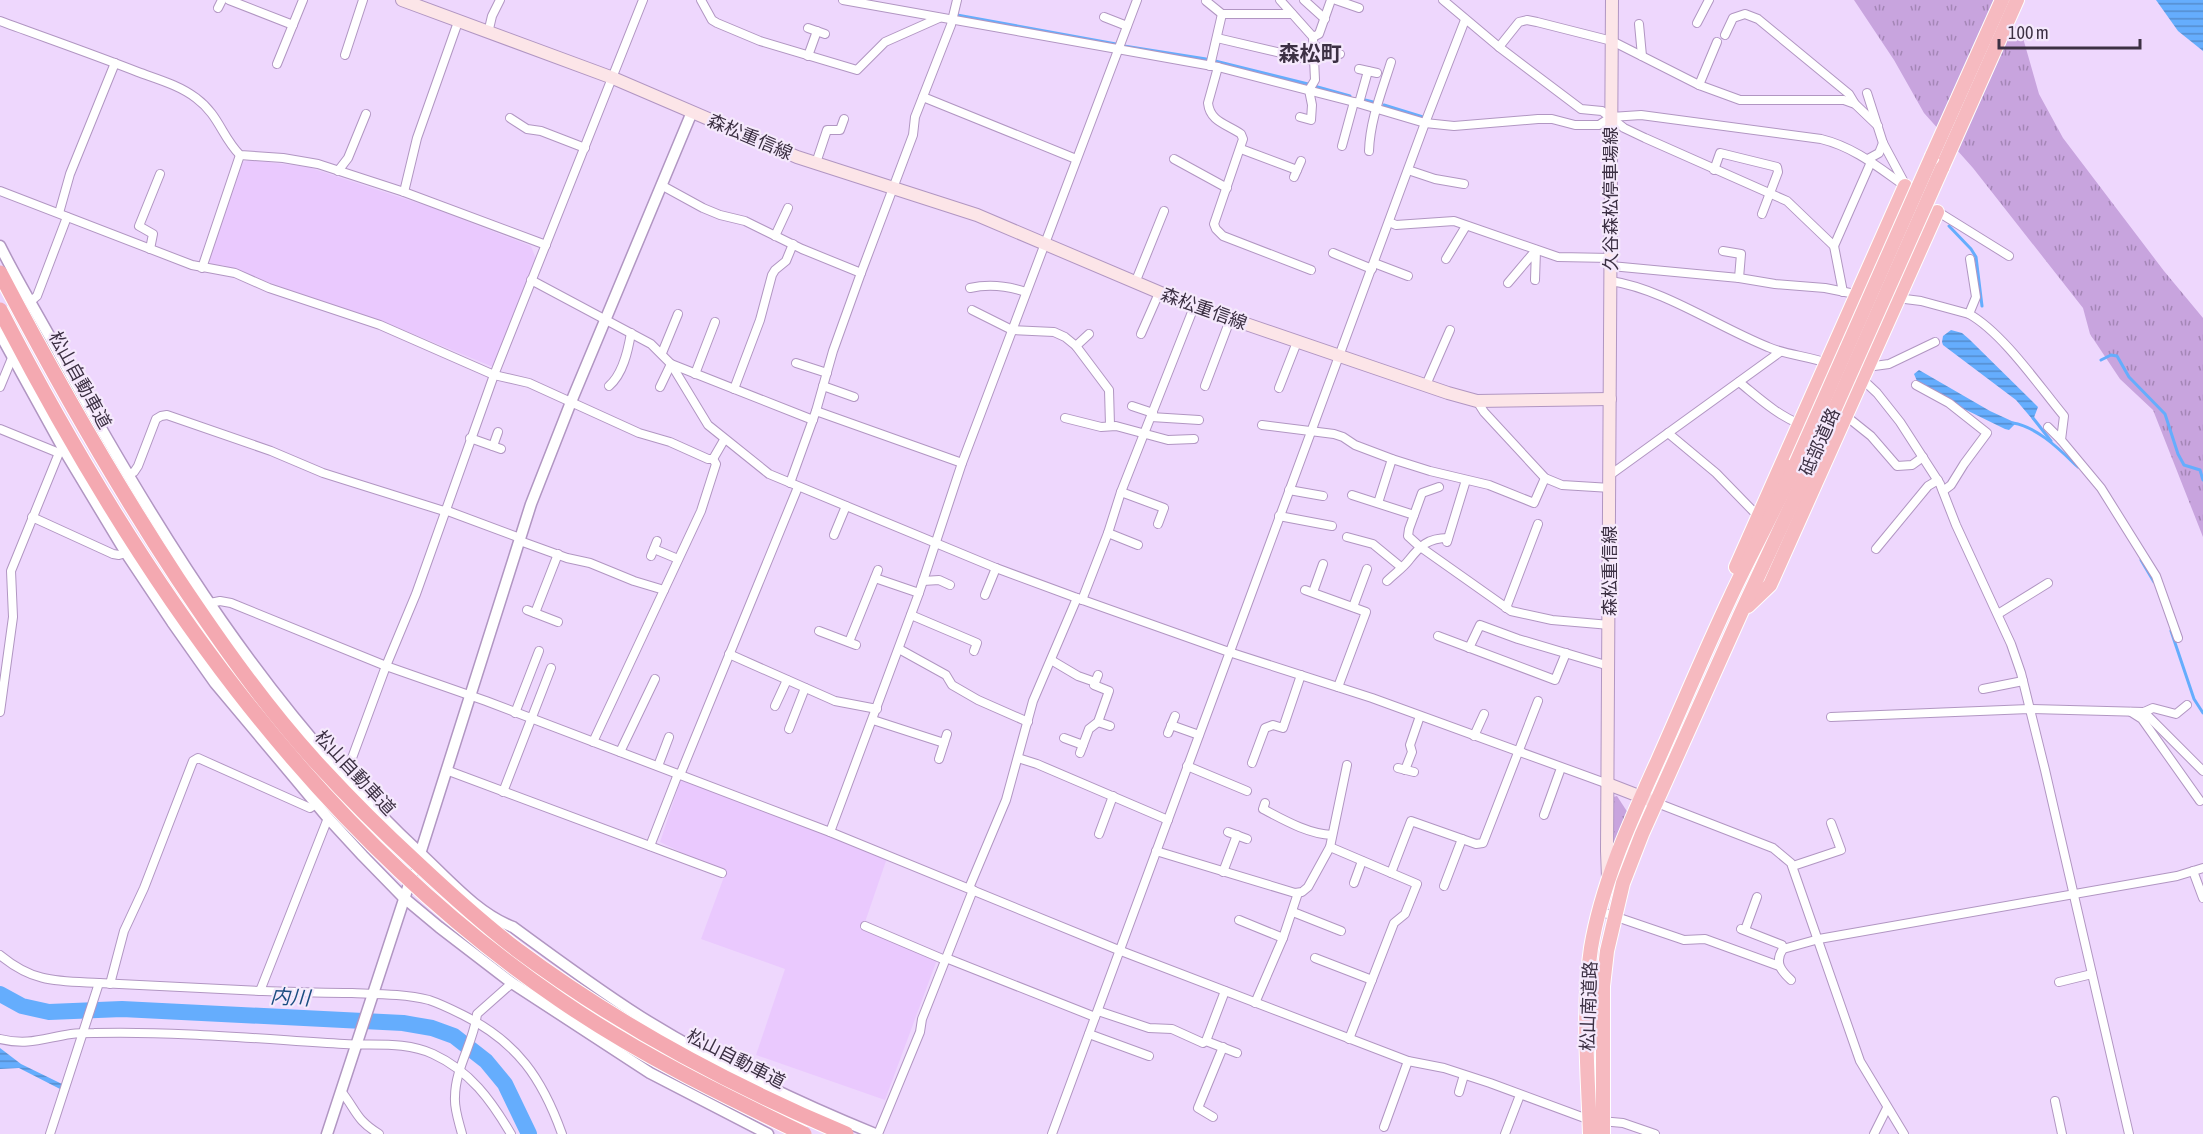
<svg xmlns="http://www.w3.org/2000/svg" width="2203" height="1134" font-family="'Asap Condensed','Noto Sans JP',sans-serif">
<defs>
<pattern id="grass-tufts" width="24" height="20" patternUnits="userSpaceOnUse" patternTransform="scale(1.5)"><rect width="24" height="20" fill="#c8a4de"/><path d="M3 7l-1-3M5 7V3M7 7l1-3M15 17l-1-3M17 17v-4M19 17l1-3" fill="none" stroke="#a486b6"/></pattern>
<pattern id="water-rules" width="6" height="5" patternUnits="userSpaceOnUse" patternTransform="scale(1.5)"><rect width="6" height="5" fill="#65adfd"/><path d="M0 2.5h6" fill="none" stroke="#548dce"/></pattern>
</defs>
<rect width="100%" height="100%" fill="#eed7fd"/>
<g fill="#eac9fe">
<polygon points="250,160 308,167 430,207 531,246 536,259 493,367 382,321 284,288 223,265 212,265 207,259 242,162"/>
<polygon points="681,779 887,858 864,925 938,957 885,1100 756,1055 785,969 701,939 725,874 660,842"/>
</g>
<g fill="url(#grass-tufts)">
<polygon points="1854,0 1998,0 2023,38 2039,94 2063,138 2164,271 2203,318 2203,537 2153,410 2120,379 2090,334 2083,308 1973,168 1924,113 1894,60"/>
<polygon points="1617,796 1628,813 1612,851 1613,797"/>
</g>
<g fill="url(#water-rules)">
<polygon points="2156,0 2203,0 2203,51 2178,31"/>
<polygon points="1951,330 1962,333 1969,339 2038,407 2033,420 2016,400 1943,345 1942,342 1943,336"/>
<polygon points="1919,370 1990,411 2016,423 2009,430 2005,429 1960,407 1917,381 1914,374"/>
<polygon points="0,1048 21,1064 62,1084 60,1089 19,1068 0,1069"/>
</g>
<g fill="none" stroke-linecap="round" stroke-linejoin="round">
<g stroke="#65adfd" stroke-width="3">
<polyline points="957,15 1116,44"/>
<polyline points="1124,46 1206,59"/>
<polyline points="1215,61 1308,84"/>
<polyline points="1314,86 1350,96"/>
<polyline points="1365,100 1373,102"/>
<polyline points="1384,105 1423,117"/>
<polyline points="1949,226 1971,249 1976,257 1982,306"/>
<polyline points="2101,360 2111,355 2117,356 2129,377 2165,414 2178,454 2184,465 2200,470 2203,480"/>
<polyline points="2033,418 2051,441"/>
<path d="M2013,423C2038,427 2061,451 2078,467"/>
<polyline points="2141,560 2154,582"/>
<polyline points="2171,631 2194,699 2203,713"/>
</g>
<polyline stroke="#65adfd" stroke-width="16" points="0,994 22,1006 49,1012 122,1009 403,1023 432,1028 454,1036 486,1061 505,1084 529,1134"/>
<defs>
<g id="minor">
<polyline points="229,0 293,25"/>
<polyline points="701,0 712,20 717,23 760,41 857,70 885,42 939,18"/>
<path d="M843,0L1218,67L1354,102L1425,123L1454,126L1538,119H1552L1575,125H1599L1611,117L1641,115L1821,139C1854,147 1878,167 1905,186"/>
<polyline points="1280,0 1313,37 1315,80 1309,90 1312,105 1311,120 1300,117"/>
<polyline points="1304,0 1325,19"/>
<polyline points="1336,0 1359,8"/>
<polyline points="1443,0 1499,47 1581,109 1602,111 1624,128 1645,138 1787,201 1834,246 1843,292"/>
<polyline points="1206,1 1222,14"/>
<polyline points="218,8 222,0"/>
<polyline points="1104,17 1127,26"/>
<path d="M0,21C46,38 92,54 138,72C157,79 179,85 196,98C219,115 222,137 240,155L283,158L318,164L404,192L546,245"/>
<polyline points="1697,23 1709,0"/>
<polyline points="1639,24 1642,56"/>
<polyline points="808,28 825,34"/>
<polyline points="488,33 492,16 500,0"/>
<polyline points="1725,35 1733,18 1745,14 1758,19 1849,94 1855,104"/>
<polyline points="1313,37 1319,34 1331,0"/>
<polyline points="1217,38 1315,61"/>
<polyline points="1314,46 1340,54"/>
<polyline points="1499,47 1519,22 1527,20 1537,22 1612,41 1699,85 1740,100 1844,100 1855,104 1878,126"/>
<polyline points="345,55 363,0"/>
<polyline points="808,56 817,31"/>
<polyline points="277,64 303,0"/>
<polyline points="1210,66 1222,14 1292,14"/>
<path d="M1218,67L1208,103C1210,122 1227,124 1241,134L1243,139L1214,224L1216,229L1223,236L1311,270"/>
<polyline points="1359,69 1377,73"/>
<polyline points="1699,85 1717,42"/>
<polyline points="1867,93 1883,143 1905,184"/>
<polyline points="923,97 1076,159"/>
<polyline points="1359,103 1368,71"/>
<polyline points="510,118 527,129 541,131 585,148"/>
<polyline points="1342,146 1354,102"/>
<polyline points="1241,149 1297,170"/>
<path d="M1369,151C1370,120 1382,91 1391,62"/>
<polyline points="1174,159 1227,188"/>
<polyline points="1868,159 1879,153 1883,143"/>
<polyline points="816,163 827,130 840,130 844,119"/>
<polyline points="1408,170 1435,179 1464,184"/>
<polyline points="1714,170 1720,153 1777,167 1778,172 1762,214"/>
<polyline points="338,171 348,158 366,114"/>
<polyline points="1294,177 1301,161"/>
<polyline points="661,185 703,208 720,215 745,221 802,249 861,273"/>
<polyline points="0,191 192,265 235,273 269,288 380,325 494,375 529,383 639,433 670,442 708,459 713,459 724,440"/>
<polyline points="404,192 417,138 458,22"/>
<polyline points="1935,210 2009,256"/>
<polyline points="59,213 70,174 115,63"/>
<polyline points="1389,222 1396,225 1454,221 1558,257 1611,258"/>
<polyline points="775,236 788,208"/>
<polyline points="1834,246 1871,162"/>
<polyline points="150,249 153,234 139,226 160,174"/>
<polyline points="1723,251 1741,254 1739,278"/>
<polyline points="1333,253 1372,269"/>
<polyline points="1446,259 1466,226"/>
<polyline points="1374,263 1408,276"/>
<polyline points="1611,266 1739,278 1775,284 1825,288 1860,295"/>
<polyline points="202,268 240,155"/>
<polyline points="531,280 651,344 671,364 708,425 769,474 996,568 1077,598 1229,652 1372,698 1608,784"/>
<path d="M1611,281C1663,289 1718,327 1768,347C1786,355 1809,356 1830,364"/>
<polyline points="1135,283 1164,211"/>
<polyline points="1508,283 1536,250 1535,280"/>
<path d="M970,288C988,284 1008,286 1026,292"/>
<path d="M1897,298L1921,301L1969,314C2003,333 2039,386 2064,416L2061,440L2101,488L2156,576L2178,638"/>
<polyline points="30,302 37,296 67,217"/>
<polyline points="972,310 1012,330 1054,332 1065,337 1076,346 1109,390 1110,425"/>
<polyline points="1969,314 1976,297 1970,259"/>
<polyline points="1141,334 1159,293"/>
<polyline points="1076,346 1089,334"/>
<polyline points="662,353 678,314"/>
<polyline points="796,363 827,373"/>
<polyline points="1867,367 1889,364 1935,342"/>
<polyline points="695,374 715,322"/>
<polyline points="1861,378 1877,393 1900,422 1940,484 1956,525 2011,644 2021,673 2045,770 2129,1134"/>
<path d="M1739,382C1759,398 1777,415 1800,424"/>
<polyline points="1426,385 1450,330"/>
<polyline points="1916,385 1949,403 1987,433 1964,464 1951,485 1943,491"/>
<path d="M609,386C623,374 628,351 631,333"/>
<polyline points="823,386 854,397"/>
<polyline points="1205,386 1230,320"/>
<polyline points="0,387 12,358"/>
<polyline points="660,387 671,364 813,420"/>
<polyline points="1279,388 1297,342"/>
<polyline points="734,389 760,320 772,275 775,270 786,261 793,244"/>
<polyline points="1477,401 1484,412 1545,478 1562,485 1611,488"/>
<polyline points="1132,406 1153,413"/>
<polyline points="816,411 962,463"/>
<polyline points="1846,416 1871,436 1897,466 1912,465 1923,457"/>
<polyline points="1151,417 1199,420"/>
<polyline points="1065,418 1101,427 1116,426 1168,440 1194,439"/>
<polyline points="1262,425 1334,434 1343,437 1355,445 1392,459 1430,471 1489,485 1534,503 1545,478"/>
<polyline points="2048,427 2061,440"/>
<polyline points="0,429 59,453"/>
<polyline points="1668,433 1716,473 1754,512 1759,514"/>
<polyline points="470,438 501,449"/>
<polyline points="493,446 498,432"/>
<polyline points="128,474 134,472 138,466 156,419 161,416 167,415 271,451 323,473 444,511"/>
<polyline points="1610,475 1780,352"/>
<polyline points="790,483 816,411 833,351 861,273 913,135 915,117 951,25 957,0"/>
<polyline points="1439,487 1422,493 1409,529 1408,536 1419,546 1511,611 1552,620 1610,625"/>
<polyline points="1289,490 1323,496"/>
<polyline points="1121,492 1164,508 1158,524"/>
<polyline points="1352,495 1414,515"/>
<polyline points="1378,503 1392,459"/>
<polyline points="445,510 520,538"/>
<polyline points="1279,516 1332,526"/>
<polyline points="32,517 113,554 119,555 126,553"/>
<polyline points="1108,533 1138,545"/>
<polyline points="834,535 846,506"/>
<polyline points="1347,537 1373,544 1401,567"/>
<polyline points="520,541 567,558 590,563 634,581 664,590"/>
<polyline points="1447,542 1466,480"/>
<polyline points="654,549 678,559"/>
<polyline points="1876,549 1928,486 1938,480"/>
<polyline points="651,556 657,541"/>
<polyline points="875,578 919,593"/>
<polyline points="923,581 939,580 950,585"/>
<path d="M1387,581C1394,574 1403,568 1409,560C1420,546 1428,538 1448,538"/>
<polyline points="1305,590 1366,612 1338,687"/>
<polyline points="1313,592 1323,564"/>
<polyline points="985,595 996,568"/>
<polyline points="1082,600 1108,533 1121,492 1194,307"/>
<polyline points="210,603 220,601 231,603 386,666 486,701 830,832 1121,951 1408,1061 1444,1068 1490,1083 1590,1120 1623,1123 1655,1134"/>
<polyline points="1353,607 1367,569"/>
<polyline points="1506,608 1538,524"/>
<polyline points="527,610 558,622"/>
<polyline points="535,613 558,554"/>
<polyline points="1998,614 2048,583"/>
<polyline points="911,615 977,643 974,651"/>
<polyline points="819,631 856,645"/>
<polyline points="1438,636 1555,680 1566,653"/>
<polyline points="849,642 878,570"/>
<polyline points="1469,648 1480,625 1518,639 1609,666"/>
<polyline points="899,649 946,675 952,685 978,700 1028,722"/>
<polyline points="729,654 835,701 877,709"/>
<polyline points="1051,660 1078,676 1095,682"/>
<polyline points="1983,689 2023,681"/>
<polyline points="775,706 787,680"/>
<polyline points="0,712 13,617 11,571 59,453 64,450"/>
<polyline points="2131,712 2142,719 2200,801"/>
<polyline points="2144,712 2203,771"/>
<polyline points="515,713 539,651"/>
<polyline points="1831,717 2029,709 2144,712 2153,708 2176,714 2187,705"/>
<polyline points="873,720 944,743"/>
<polyline points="1098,722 1110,726"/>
<polyline points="1171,725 1199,735"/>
<polyline points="789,729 805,688"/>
<polyline points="1168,733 1175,716"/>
<polyline points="1474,736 1484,714"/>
<polyline points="1064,738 1083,745"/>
<polyline points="593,742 701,511 716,464 713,459"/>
<polyline points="620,752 655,679"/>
<polyline points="1080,753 1089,729 1098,722 1109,691 1094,685 1098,675"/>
<polyline points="1018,758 1037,764 1168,820"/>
<polyline points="939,759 947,734"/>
<polyline points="1252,763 1265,728 1273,725 1283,728 1301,675"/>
<polyline points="658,766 669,737"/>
<polyline points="1187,766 1247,791"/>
<polyline points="1398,768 1414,772"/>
<polyline points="446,770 722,873"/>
<polyline points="1405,770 1412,752 1410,745 1420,716"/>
<polyline points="680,775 798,487"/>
<polyline points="345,777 386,666 416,594 494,375 643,0"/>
<polyline points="503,792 551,668"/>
<path d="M1265,803L1263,809C1284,820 1308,834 1332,835"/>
<polyline points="1657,803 1773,848 1791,863 1860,1061 1904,1134"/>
<polyline points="1544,815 1561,768"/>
<polyline points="830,832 919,593 962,463 1137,0"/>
<polyline points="1228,832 1247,839"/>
<polyline points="1099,834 1113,796"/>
<polyline points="1462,839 1476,844 1483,843 1538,701"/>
<polyline points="650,846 678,774"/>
<polyline points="1330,847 1417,884 1405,914 1394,923 1349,1039"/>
<polyline points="1156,851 1295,893 1302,892 1308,887 1330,847 1347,765"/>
<polyline points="1793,866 1841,850 1831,823"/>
<polyline points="2193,871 2203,898"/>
<polyline points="1223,872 1237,835"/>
<polyline points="1391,873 1411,821 1462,839 1444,886"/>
<polyline points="1354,883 1362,861"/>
<polyline points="969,888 1006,800 1033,701 1077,598"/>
<polyline points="1599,911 1684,940 1705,939 1779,966"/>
<polyline points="1293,912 1341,931"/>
<polyline points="1239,920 1283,938"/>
<polyline points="865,926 945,960"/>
<polyline points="1741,929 1782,945 1783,949"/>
<polyline points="1745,930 1757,897"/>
<path d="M0,955C34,983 57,981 99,983"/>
<polyline points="946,958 1095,1017"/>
<polyline points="1315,958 1372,980"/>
<path d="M1791,980C1781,971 1774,962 1783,949L1819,939L2177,876L2203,868"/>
<polyline points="2059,982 2092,974"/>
<polyline points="110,984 124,931 144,888 193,761 198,758 310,808 316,804"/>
<path d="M260,991C291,992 321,993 352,993C377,994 405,994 429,1000C441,1004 453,1010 463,1015C517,1042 542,1078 562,1134"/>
<polyline points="1255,1003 1283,938 1298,893"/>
<polyline points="1098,1011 1149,1028 1172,1029 1203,1043 1206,1041 1237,1053"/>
<polyline points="1089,1034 1149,1056"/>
<path d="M0,1039C29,1046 44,1038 71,1034C79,1033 87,1033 94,1033C177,1031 261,1039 344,1044C374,1046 405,1041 433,1054C470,1071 491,1100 511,1134"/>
<polyline points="1206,1041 1225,991"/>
<path d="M341,1091C357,1111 355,1119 379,1134"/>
<polyline points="1459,1092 1464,1075"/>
<polyline points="2055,1101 2062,1134"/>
<polyline points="1213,1117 1198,1108 1223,1047"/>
<polyline points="1384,1127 1408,1061"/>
<polyline points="50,1134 99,983 260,991 328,818"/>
<path d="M462,1134C459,1122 454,1109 455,1097C455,1068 474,1042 477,1014L512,983"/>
<polyline points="878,1134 920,1032 922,1019 973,890"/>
<polyline points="1052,1134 1425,123 1465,20"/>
<polyline points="1505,1134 1520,1095"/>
<polyline points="1874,1134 1887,1108"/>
</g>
<g id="tertiary">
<path d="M0,246C19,284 41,320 61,357C160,537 270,714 421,854C449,880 478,914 513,927C555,958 597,989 641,1017C715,1063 794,1101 875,1134"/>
<polyline points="0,334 64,450 126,553 172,622 215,683 328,818 363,856 403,897 439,927 512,983 650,1073 768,1134"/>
<polyline points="419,857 531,504 571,402 692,112"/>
<polyline points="327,1134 412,875"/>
</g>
<g id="secondary">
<polyline points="402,0 613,78 797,157 977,215 1182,302 1448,393 1477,401 1610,399"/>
<polyline points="1608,784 1657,803"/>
<polyline points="1608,878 1607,851 1612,0"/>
</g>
<g id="trunk">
<polyline points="1932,156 2002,0"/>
<polyline points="1942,168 2017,0"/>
<polyline points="1736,567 1905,186"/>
<polyline points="1748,606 1770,585 1937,212"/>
<path d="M1590,1134C1588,1073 1582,1009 1591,948C1602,882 1631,820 1658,760C1682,706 1705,651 1730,598C1751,552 1776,509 1796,463"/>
<polyline points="1603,1134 1603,986 1607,951 1623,883 1642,834 1741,613 1808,469"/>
</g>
</defs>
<use href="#minor" stroke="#b196c2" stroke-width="10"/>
<use href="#tertiary" stroke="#b196c2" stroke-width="13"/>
<use href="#secondary" stroke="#b196c2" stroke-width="14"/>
<use href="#trunk" stroke="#fff" stroke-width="16"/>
<use href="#minor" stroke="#fff" stroke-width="8"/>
<use href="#tertiary" stroke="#fff" stroke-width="10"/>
<use href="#secondary" stroke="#fce5e8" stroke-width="12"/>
<use href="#trunk" stroke="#f6bac0" stroke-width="14"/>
<defs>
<g id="trunk-bridge">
<polyline points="1796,463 1932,156"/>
<polyline points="1808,469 1942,168"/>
</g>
<g id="motorway-bridge">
<path d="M0,273C55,378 113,480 178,579C220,642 265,706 316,762C348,797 382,831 417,863C449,893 481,922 516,949C615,1023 732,1086 846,1134"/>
<path d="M0,310C138,577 308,828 560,1000C637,1053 721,1094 804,1134"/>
</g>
</defs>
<use href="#trunk-bridge" stroke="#fff" stroke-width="16" stroke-linecap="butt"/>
<use href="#motorway-bridge" stroke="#fff" stroke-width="17" stroke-linecap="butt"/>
<use href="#trunk-bridge" stroke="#f6bac0" stroke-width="14"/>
<use href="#motorway-bridge" stroke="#f4a9b1" stroke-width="15"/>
</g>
<g text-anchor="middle" stroke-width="4.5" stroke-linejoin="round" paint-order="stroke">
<g font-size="18" fill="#3c3043" stroke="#f5e9fc">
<text transform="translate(750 137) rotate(23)" y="6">森松重信線</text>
<text transform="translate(1611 199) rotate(-90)" y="6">久谷森松停車場線</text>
<text transform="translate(1204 309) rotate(20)" y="6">森松重信線</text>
<text transform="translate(80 380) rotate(61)" y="6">松山自動車道</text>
<text transform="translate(1820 442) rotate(-66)" y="6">砥部道路</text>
<text transform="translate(1610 571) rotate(-90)" y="6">森松重信線</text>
<text transform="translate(355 773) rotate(47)" y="6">松山自動車道</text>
<text transform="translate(1589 1006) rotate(-88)" y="6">松山南道路</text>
<text transform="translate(736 1059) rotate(27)" y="6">松山自動車道</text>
</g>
<g font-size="20" font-style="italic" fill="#1b4c80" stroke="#f5e9fc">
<text transform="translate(290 997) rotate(3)" y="7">内川</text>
</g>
<g font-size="21" font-weight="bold" fill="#3c3043" stroke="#f5e9fc">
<text x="1310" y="61">森松町</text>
</g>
</g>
<path d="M1999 39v9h141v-9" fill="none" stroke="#3c3043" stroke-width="3"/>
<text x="2008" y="39" font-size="18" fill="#3c3043" stroke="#f5e9fc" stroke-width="4.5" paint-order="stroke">100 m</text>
</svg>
